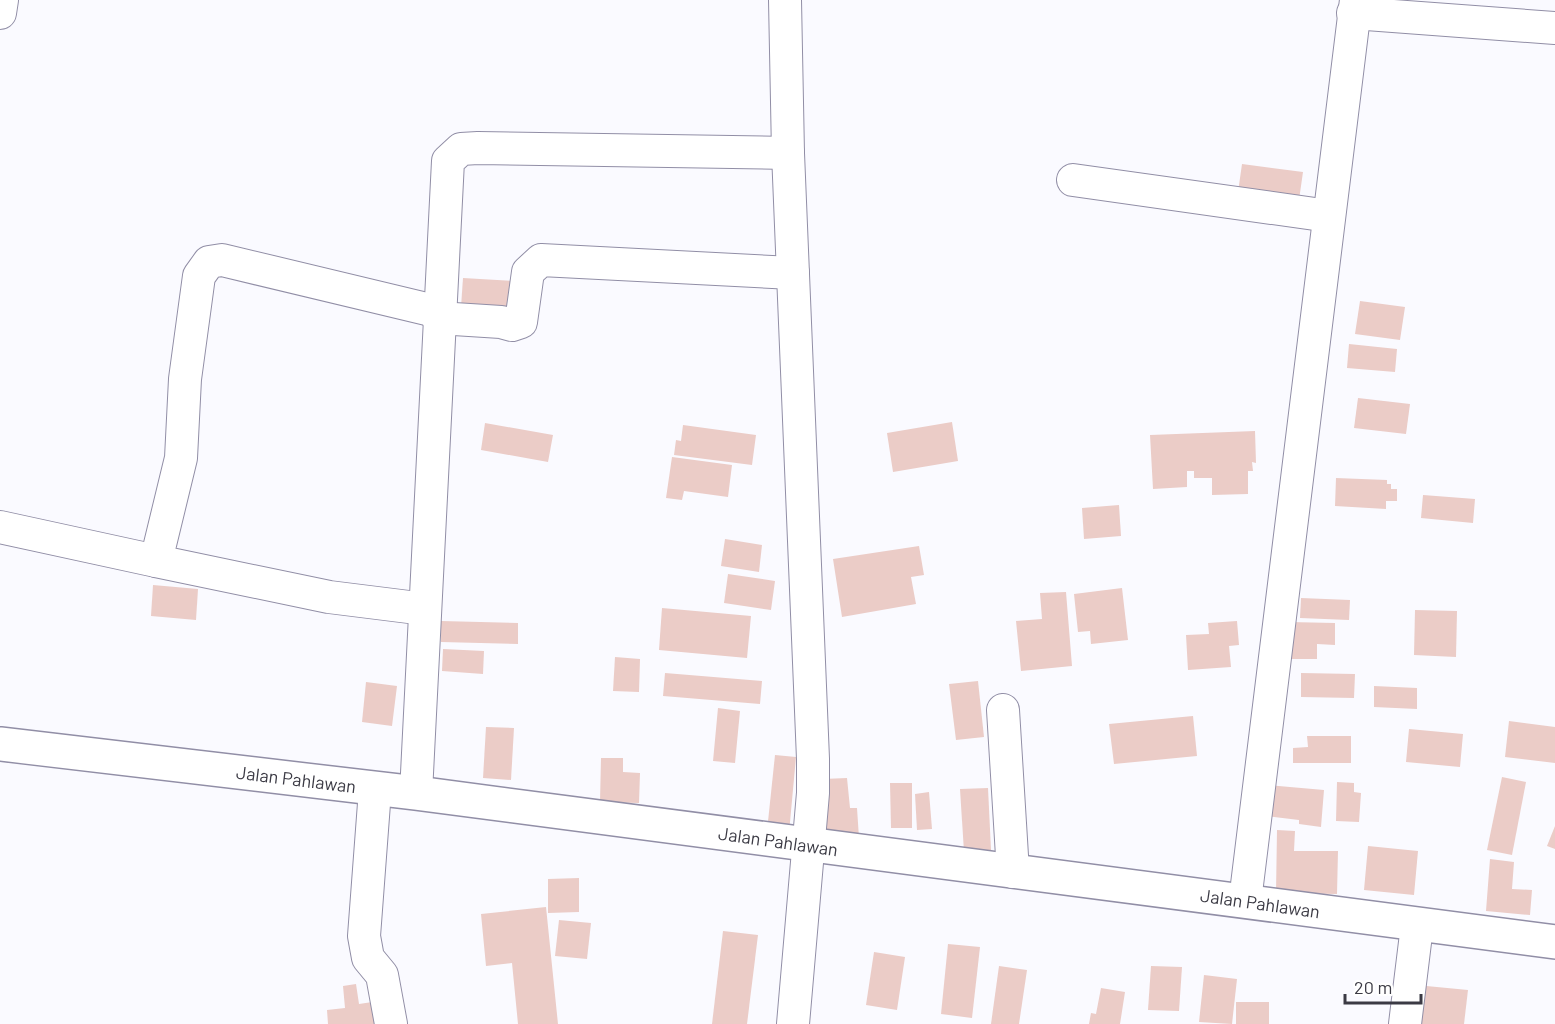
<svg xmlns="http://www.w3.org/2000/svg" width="1555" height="1024" font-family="Barlow,sans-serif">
<rect width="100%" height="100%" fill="#fafaff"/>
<g fill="#ebccc7">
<polygon points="1242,164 1303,172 1299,200 1238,192"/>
<polygon points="463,278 513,281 511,310 461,307"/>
<polygon points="1360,301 1405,307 1400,340 1355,334"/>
<polygon points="1349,344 1397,349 1395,372 1347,368"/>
<polygon points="1358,398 1410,404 1406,434 1354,428"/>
<polygon points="952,422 958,461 893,472 887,433"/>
<polygon points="485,423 553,435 548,462 481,450"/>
<polygon points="683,425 756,435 752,465 674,455 676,440 681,441"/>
<polygon points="1255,431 1256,463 1252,462 1253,471 1248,471 1248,494 1212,495 1212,478 1194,478 1194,471 1187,471 1187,487 1153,489 1150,435"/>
<polygon points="672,457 732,465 728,497 684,491 682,500 666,498"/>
<polygon points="1336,478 1387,480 1387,484 1391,484 1391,489 1397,489 1397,501 1386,501 1386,509 1335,506"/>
<polygon points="1423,495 1475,499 1473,523 1421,518"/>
<polygon points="1119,505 1121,536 1084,539 1082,508"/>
<polygon points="725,539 762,545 759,572 721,566"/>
<polygon points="919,546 924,575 911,577 916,604 842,617 833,559"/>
<polygon points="728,574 775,581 771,610 724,603"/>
<polygon points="153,585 198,589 196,620 151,616"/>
<polygon points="1122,588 1128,640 1091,644 1090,631 1078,632 1074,594"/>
<polygon points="1066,592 1072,666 1021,671 1016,621 1042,619 1040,593"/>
<polygon points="1301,598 1350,600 1349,620 1300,618"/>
<polygon points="662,608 751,616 747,658 659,650"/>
<polygon points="1415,610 1457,611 1456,657 1414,655"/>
<polygon points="441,621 518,623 518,644 441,642"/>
<polygon points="1237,621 1239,645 1229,646 1231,667 1188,670 1186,635 1209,634 1208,623"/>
<polygon points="1289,622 1335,623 1335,645 1317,644 1317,659 1289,659"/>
<polygon points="443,649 484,651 483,674 442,671"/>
<polygon points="615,657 640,659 639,692 613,691"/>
<polygon points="665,673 762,681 760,704 663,696"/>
<polygon points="1301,673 1355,674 1354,698 1301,697"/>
<polygon points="978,681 984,737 956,740 949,684"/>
<polygon points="366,682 397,686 392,726 362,722"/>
<polygon points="1374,686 1417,688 1417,709 1374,707"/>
<polygon points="718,708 740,711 735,763 713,761"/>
<polygon points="1193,716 1197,756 1114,764 1109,724"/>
<polygon points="1509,721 1555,727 1555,763 1505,757"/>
<polygon points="486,727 514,728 511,780 483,778"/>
<polygon points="1409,729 1463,734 1460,767 1406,762"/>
<polygon points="1307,736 1351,736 1351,763 1293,763 1293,748 1308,747"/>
<polygon points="775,755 796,757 789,833 767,831"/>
<polygon points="601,758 623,758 623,772 640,773 639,803 600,802"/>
<polygon points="1502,777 1526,782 1512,855 1487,850"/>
<polygon points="847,778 850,808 857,808 859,838 828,840 823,779"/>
<polygon points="1337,782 1354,783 1354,792 1361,793 1359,822 1336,821"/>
<polygon points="890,783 912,783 912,828 891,828"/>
<polygon points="1268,785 1324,790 1321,827 1299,824 1299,820 1265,816"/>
<polygon points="988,788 991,850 964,852 960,789"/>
<polygon points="929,792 932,829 917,830 915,794"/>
<polygon points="1555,826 1555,849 1547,846"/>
<polygon points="1277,830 1295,831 1294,851 1338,851 1337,894 1276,893"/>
<polygon points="1368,846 1418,851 1414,895 1364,890"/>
<polygon points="1490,859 1514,862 1512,889 1532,890 1530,915 1486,911"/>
<polygon points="579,878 579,912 548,913 548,879"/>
<polygon points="546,907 558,1024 518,1024 512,963 486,966 481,914"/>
<polygon points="559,920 591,923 587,959 555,956"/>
<polygon points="723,931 758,935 747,1024 712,1024"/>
<polygon points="948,944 980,947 972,1018 941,1014"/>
<polygon points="874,952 905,957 897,1010 866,1005"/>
<polygon points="999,966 1027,970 1019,1024 991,1024"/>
<polygon points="1151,966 1182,967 1179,1011 1148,1010"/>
<polygon points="1204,975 1237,979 1232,1024 1199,1022"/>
<polygon points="356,984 359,1004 379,1001 382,1024 328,1024 327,1010 345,1008 343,986"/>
<polygon points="1416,985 1468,990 1464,1024 1412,1024"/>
<polygon points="1101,988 1125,992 1120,1024 1089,1024 1091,1013 1096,1014"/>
<rect x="1236" y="1002" width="33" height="22"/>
</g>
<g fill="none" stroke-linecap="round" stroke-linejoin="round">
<defs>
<g id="minor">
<polyline points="785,0 788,153 813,759 813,793 793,1024"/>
<polyline points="0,13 2,0"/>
<polyline points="1353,13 1555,28"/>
<polyline points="1073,180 1329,216"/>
<polyline points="438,318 501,322 512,325 521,322 528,272 541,260 793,273"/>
<polyline points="0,527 156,561"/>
<polyline points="425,609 329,597 156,561 181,458 185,379 199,276 209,262 222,260 439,312"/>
<polyline points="1003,710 1013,872"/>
<polyline points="375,790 364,936 368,958 382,975 391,1024"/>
<polyline points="416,793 448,161 461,149 478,148 788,153"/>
<polyline points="1245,901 1356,0"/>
<polyline points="1405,1024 1417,926"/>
</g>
<polyline id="highway" points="0,744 416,793 1555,942"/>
</defs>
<use href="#minor" stroke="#918ea6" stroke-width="34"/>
<use href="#highway" stroke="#918ea6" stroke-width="36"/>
<use href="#minor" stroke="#fff" stroke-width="32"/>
<use href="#highway" stroke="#fff" stroke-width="33"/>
</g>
<g text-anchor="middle" stroke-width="4.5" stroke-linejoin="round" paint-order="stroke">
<g font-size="18" fill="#3b3a44" stroke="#fff">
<text transform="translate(296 780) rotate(7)" y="6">Jalan Pahlawan</text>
<text transform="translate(778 842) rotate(8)" y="6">Jalan Pahlawan</text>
<text transform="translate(1260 904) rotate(8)" y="6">Jalan Pahlawan</text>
</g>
</g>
<path d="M1345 994v9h76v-9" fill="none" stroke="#3b3a44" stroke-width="3"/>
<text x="1354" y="994" font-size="18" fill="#3b3a44" stroke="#ffffff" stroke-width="4.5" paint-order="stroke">20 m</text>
</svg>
